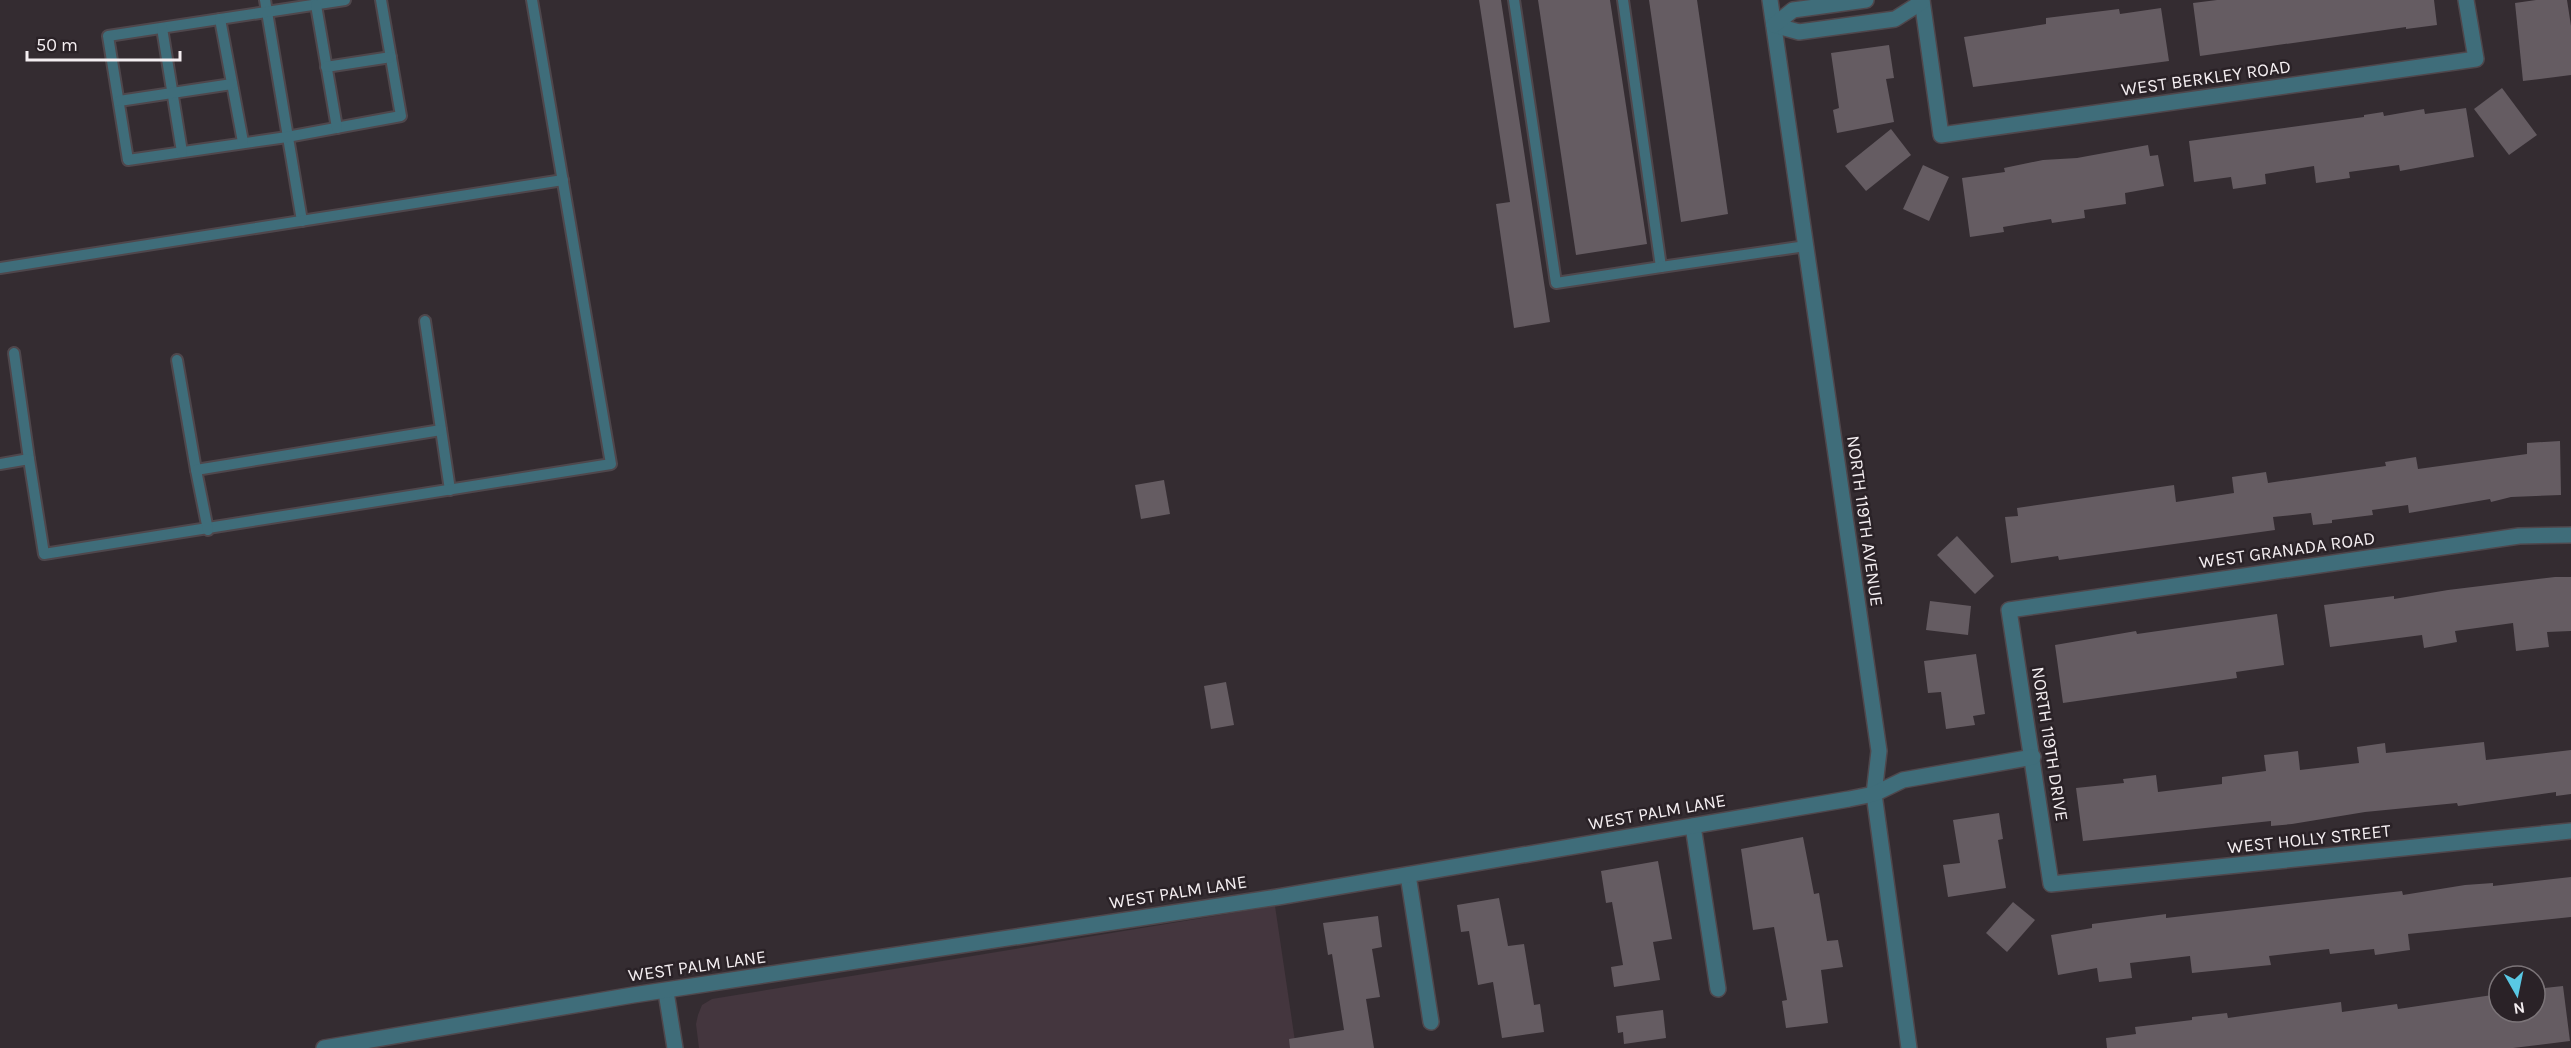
<svg xmlns="http://www.w3.org/2000/svg" width="2571" height="1048" font-family="Karla,sans-serif">
<rect width="100%" height="100%" fill="#342c31"/>
<polygon fill="#44363e" points="1275,906 1296,1048 699,1048 696,1024 698,1015 702,1005 712,999"/>
<g fill="#655c62">
<polygon points="1479,0 1501,0 1550,322 1514,328 1496,204 1510,202"/>
<polygon points="1538,0 1610,0 1647,244 1576,255"/>
<polygon points="1649,0 1697,0 1728,214 1681,222"/>
<polygon points="2217,0 2434,0 2437,25 2406,29 2406,27 2200,56 2193,3"/>
<polygon points="2536,0 2567,0 2571,26 2571,75 2523,81 2515,3"/>
<polygon points="2161,8 2169,61 1973,87 1964,37 2046,24 2046,18 2119,9 2120,14"/>
<polygon points="1889,45 1894,78 1886,79 1894,122 1837,133 1833,110 1839,108 1831,53"/>
<polygon points="2502,88 2537,135 2509,155 2474,109"/>
<polygon points="2466,108 2474,157 2400,171 2399,165 2349,172 2350,178 2316,183 2314,166 2265,174 2266,184 2233,189 2231,177 2194,182 2189,141 2364,117 2364,115 2383,112 2384,116 2424,109 2425,114"/>
<polygon points="1891,129 1911,155 1866,191 1845,166"/>
<polygon points="2148,145 2150,156 2158,155 2164,186 2125,193 2126,204 2084,210 2085,218 2052,223 2051,219 2003,227 2004,232 1970,237 1962,178 2005,172 2004,168 2043,160 2077,158"/>
<polygon points="1923,165 1949,177 1929,221 1903,209"/>
<polygon points="2560,441 2561,495 2511,497 2491,502 2490,499 2409,513 2408,505 2372,510 2373,515 2332,520 2332,523 2313,525 2311,513 2273,517 2275,530 2059,560 2058,556 2011,563 2005,517 2018,516 2017,508 2174,485 2176,502 2234,493 2232,477 2266,472 2268,483 2386,466 2385,462 2416,457 2418,469 2527,454 2527,443"/>
<polygon points="1164,480 1170,514 1141,519 1135,485"/>
<polygon points="1957,536 1994,576 1975,594 1937,555"/>
<polygon points="2555,577 2571,577 2571,631 2547,632 2549,647 2516,651 2513,623 2455,631 2457,642 2424,648 2422,635 2330,647 2324,605 2394,596 2394,599 2448,590"/>
<polygon points="1930,601 1971,606 1968,635 1926,630"/>
<polygon points="2277,614 2284,665 2236,672 2237,678 2063,703 2055,645 2136,631 2137,634"/>
<polygon points="1976,654 1985,714 1973,716 1975,725 1946,729 1941,692 1928,693 1924,661"/>
<polygon points="1226,682 1234,725 1211,729 1204,686"/>
<polygon points="2484,742 2486,760 2571,750 2571,794 2556,796 2556,792 2458,806 2457,803 2365,812 2292,824 2271,826 2271,821 2083,841 2076,788 2124,783 2123,779 2156,775 2158,792 2222,784 2222,777 2266,771 2264,755 2298,751 2300,770 2359,763 2357,747 2385,743 2386,753"/>
<polygon points="1999,813 2003,839 1998,840 2006,888 1948,897 1943,865 1960,863 1953,820"/>
<polygon points="1803,837 1814,894 1819,893 1827,941 1838,940 1843,967 1821,970 1828,1023 1786,1028 1782,1001 1787,1000 1774,927 1753,930 1741,849"/>
<polygon points="1658,861 1672,939 1653,942 1660,980 1614,987 1611,967 1623,965 1612,902 1606,903 1601,871"/>
<polygon points="2571,877 2571,917 2408,934 2410,950 2375,955 2374,949 2330,954 2329,949 2269,956 2271,965 2192,973 2190,956 2130,963 2132,978 2099,982 2097,968 2058,975 2051,935 2092,928 2092,924 2166,914 2166,918 2402,891 2403,895 2465,885 2493,883 2493,886"/>
<polygon points="1499,898 1508,946 1524,944 1534,1005 1540,1004 1544,1032 1502,1038 1493,982 1478,985 1469,931 1461,932 1457,905"/>
<polygon points="2013,902 2035,920 2007,952 1986,933"/>
<polygon points="1378,916 1382,947 1372,949 1380,997 1366,999 1374,1048 1290,1048 1289,1039 1344,1030 1332,954 1328,955 1323,923"/>
<polygon points="2563,986 2570,1041 2513,1048 2107,1048 2106,1038 2136,1034 2135,1027 2192,1020 2192,1017 2227,1013 2228,1018 2341,1002 2342,1012 2397,1004 2398,1009 2499,994 2499,1012 2535,1012 2535,989"/>
<polygon points="1663,1010 1666,1038 1624,1044 1623,1032 1618,1033 1616,1016"/>
</g>
<g fill="none" stroke-linecap="round" stroke-linejoin="round">
<defs>
<g id="service">
<polyline points="265,0 302,221"/>
<polyline points="345,0 108,36 128,160 287,137 401,116 381,0"/>
<polyline points="1514,0 1556,283 1661,267 1623,0"/>
<polyline points="316,5 337,128"/>
<polyline points="220,19 243,142"/>
<polyline points="162,28 182,152"/>
<polyline points="326,67 391,57"/>
<polyline points="119,101 232,84"/>
<polyline points="1661,267 1806,246"/>
<polyline points="0,268 563,180"/>
<polyline points="425,321 450,490"/>
<polyline points="14,353 29,459"/>
<polyline points="177,360 196,470"/>
<polyline points="0,464 29,459 44,554 611,464 532,0"/>
<polyline points="208,530 196,470 441,430"/>
</g>
<g id="minor">
<polyline points="1770,0 1879,751 1874,794 1909,1048"/>
<polyline points="1922,0 1941,135 2476,59 2466,0"/>
<polyline points="1774,25 1799,32 1895,19 1922,2"/>
<polyline points="1774,25 1793,10 1866,0"/>
<polyline points="2571,535 2519,536 2009,610 2051,884 2571,831"/>
<polyline points="1693,826 1718,989"/>
<polyline points="1408,875 1431,1022"/>
<polyline points="666,992 675,1048"/>
<polyline points="324,1048 633,995 1278,897 1849,799 1874,794 1903,780 2033,757"/>
</g>
</defs>
<use href="#service" stroke="#4f474c" stroke-width="14"/>
<use href="#minor" stroke="#4f474c" stroke-width="18"/>
<use href="#service" stroke="#3f6d7a" stroke-width="10"/>
<use href="#minor" stroke="#3f6d7a" stroke-width="15"/>
</g>
<g text-anchor="middle" stroke-width="5" stroke-linejoin="round" paint-order="stroke">
<g font-size="18" fill="#f4eef1" stroke="#2a2227">
<text transform="translate(2206 78) rotate(-8)" y="6">WEST BERKLEY ROAD</text>
<text transform="translate(1865 521) rotate(82)" y="6">NORTH 119TH AVENUE</text>
<text transform="translate(2287 550) rotate(-8)" y="6">WEST GRANADA ROAD</text>
<text transform="translate(2050 744) rotate(81)" y="6">NORTH 119TH DRIVE</text>
<text transform="translate(1657 812) rotate(-10)" y="6">WEST PALM LANE</text>
<text transform="translate(2309 839) rotate(-6)" y="6">WEST HOLLY STREET</text>
<text transform="translate(1178 892) rotate(-9)" y="6">WEST PALM LANE</text>
<text transform="translate(697 966) rotate(-8)" y="6">WEST PALM LANE</text>
</g>
</g>
<g transform="translate(2517 994) rotate(171)"><circle r="28" fill="#2a2227" stroke="#7b7478" stroke-width="1.5"/>
<path d="M0-4.5L10 22L0 15L-10 22Z" fill="#59c8e4"/>
<text y="-9" font-size="16" font-weight="bold" text-anchor="middle" fill="#f4eef1">N</text>
</g>
<path d="M27 51v9h153v-9" fill="none" stroke="#f4eef1" stroke-width="3"/>
<text x="36" y="51" font-size="18" fill="#f4eef1" stroke="#2a2227" stroke-width="4.5" paint-order="stroke">50 m</text>
</svg>
